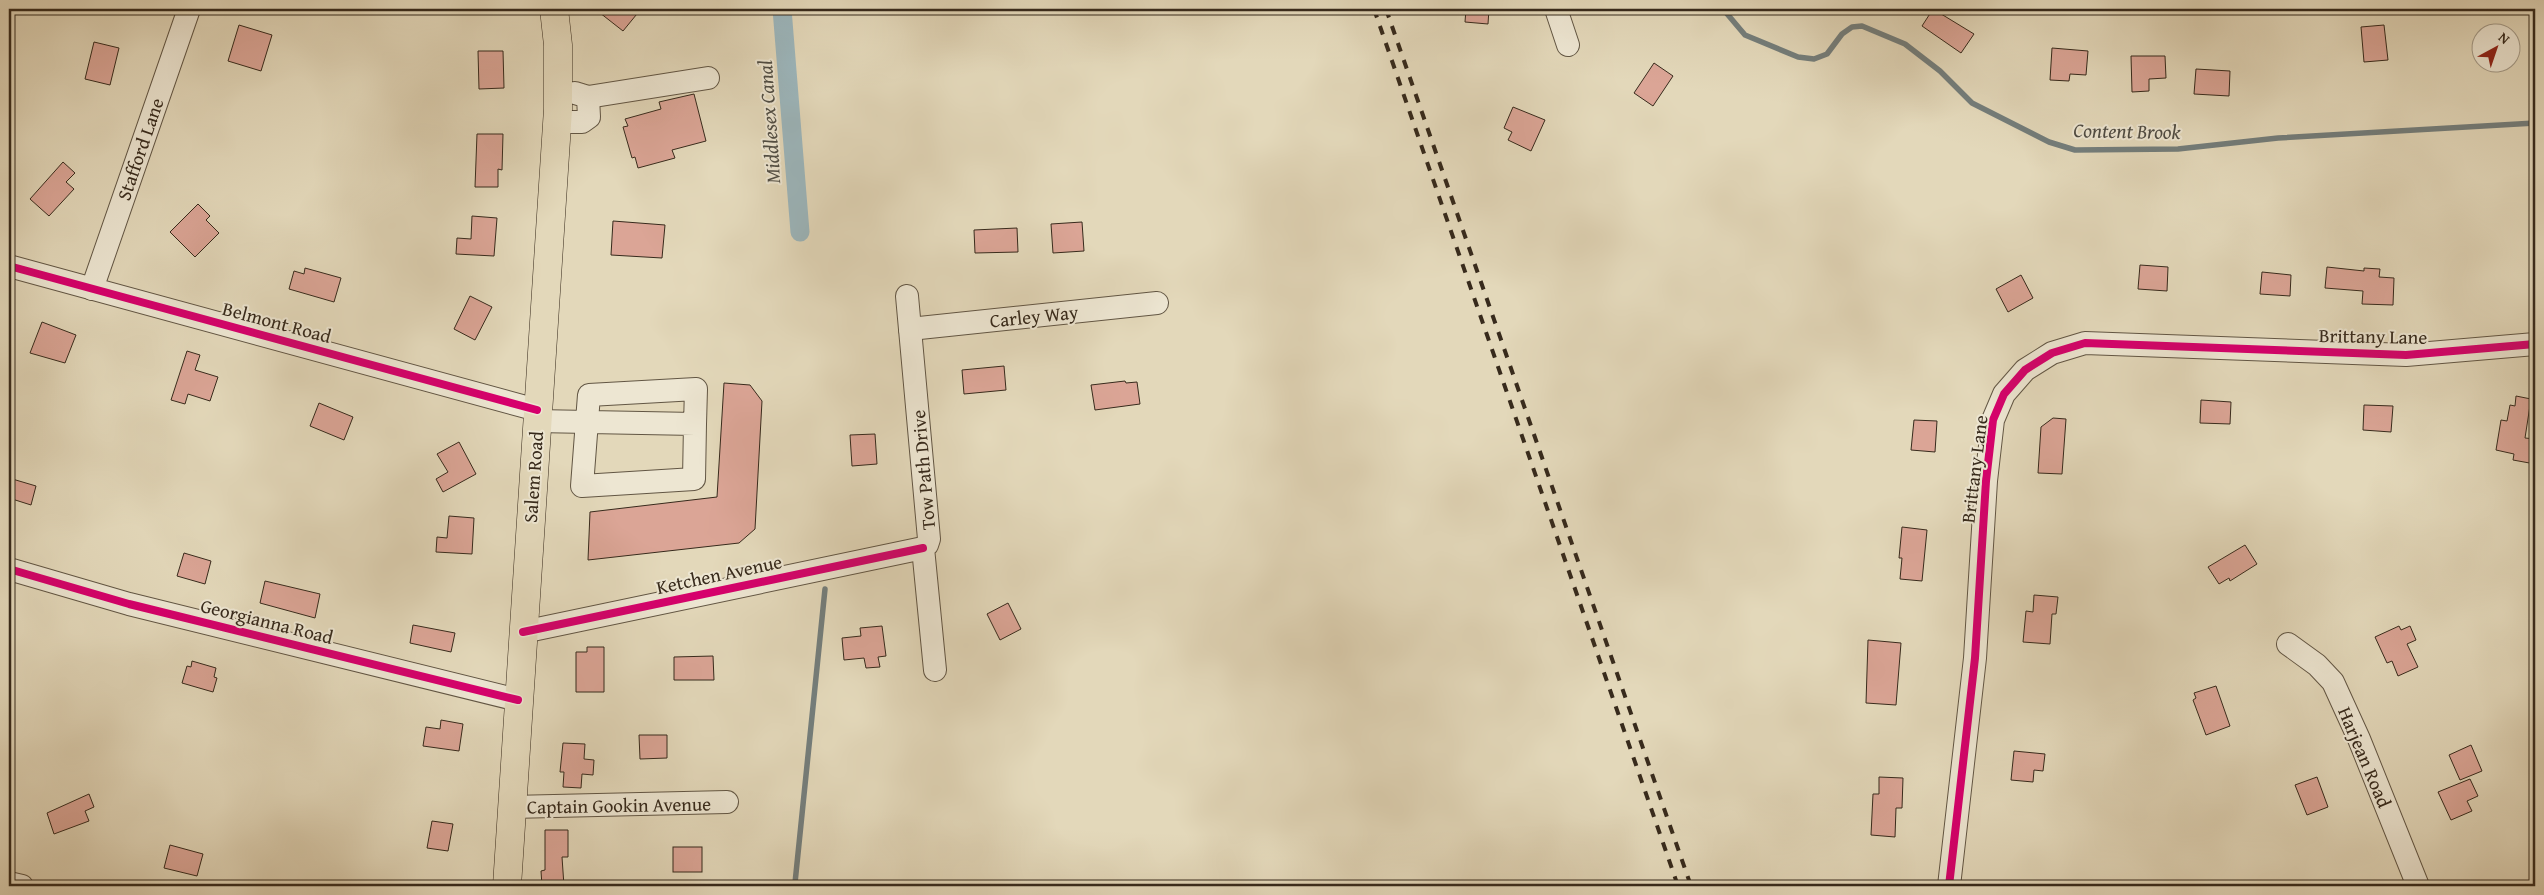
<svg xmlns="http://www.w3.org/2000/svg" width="2544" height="895" font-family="'Gentium Book Plus',serif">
<rect width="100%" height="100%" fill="#e3d8ba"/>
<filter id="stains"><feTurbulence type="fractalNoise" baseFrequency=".004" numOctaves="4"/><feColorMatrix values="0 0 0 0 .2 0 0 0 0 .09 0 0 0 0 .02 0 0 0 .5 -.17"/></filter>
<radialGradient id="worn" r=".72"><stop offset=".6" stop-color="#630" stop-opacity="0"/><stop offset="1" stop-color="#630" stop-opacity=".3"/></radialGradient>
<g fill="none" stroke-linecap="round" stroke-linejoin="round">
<g stroke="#747e7c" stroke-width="5.5">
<polyline points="1723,9 1745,35 1798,57 1814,59 1827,54 1842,34 1852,27 1862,26 1905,44 1940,71 1972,103 2049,142 2075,150 2178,149 2278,138 2535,123"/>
<polyline points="795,883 825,589"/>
</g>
<polyline stroke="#9cb6bc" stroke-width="19" points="782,9 800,232"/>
</g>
<g fill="#dba596" stroke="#372a1c">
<polygon points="595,9 641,9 623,31"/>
<polygon points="1466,9 1489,9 1488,24 1465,22"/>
<polygon points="1933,9 1974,34 1961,53 1922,26"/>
<polygon points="239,25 272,35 261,71 228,61"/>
<polygon points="2384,25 2388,60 2364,62 2361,27"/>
<polygon points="94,42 119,48 110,85 85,79"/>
<polygon points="2052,48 2088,51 2086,75 2070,74 2069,81 2050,80"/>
<polygon points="478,51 503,51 504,88 479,89"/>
<polygon points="2131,56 2165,56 2166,78 2149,79 2149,91 2132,92"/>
<polygon points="1654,63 1673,76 1653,106 1634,93"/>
<polygon points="2196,69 2230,71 2229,96 2194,94"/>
<polygon points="694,94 706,141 672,150 675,158 638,168 635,157 632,158 623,127 628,126 625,119 661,109 659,102"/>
<polygon points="1513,107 1545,120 1531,151 1508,140 1512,132 1504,128"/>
<polygon points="477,134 503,134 502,170 498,169 498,187 475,187"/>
<polygon points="63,162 75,173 66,182 74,189 49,216 30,199"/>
<polygon points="198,204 210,216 206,220 219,233 195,257 170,232"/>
<polygon points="472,216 497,218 494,256 456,254 457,238 471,239"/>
<polygon points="613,221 665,225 662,258 611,255"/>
<polygon points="1082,222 1084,251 1053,253 1051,224"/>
<polygon points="1017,228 1018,252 975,253 974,230"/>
<polygon points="2140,265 2168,267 2167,291 2138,289"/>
<polygon points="2327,267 2364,271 2364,268 2380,269 2379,277 2394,278 2393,305 2362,304 2363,291 2325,288"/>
<polygon points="305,268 341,278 334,302 289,289 294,271 304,274"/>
<polygon points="2262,272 2291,275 2290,296 2260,294"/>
<polygon points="2021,275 2033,298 2008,312 1996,289"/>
<polygon points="470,296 492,307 475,340 454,329"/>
<polygon points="42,322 76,335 65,363 30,353"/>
<polygon points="187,351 200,355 195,370 218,377 210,401 188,394 185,404 171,400"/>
<polygon points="1004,366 1006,390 964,394 962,370"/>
<polygon points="1125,381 1126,383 1137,382 1140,404 1095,410 1091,385"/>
<polygon points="724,383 750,385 762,401 755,529 739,543 588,560 590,512 717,497"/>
<polygon points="2516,396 2531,399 2525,438 2535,439 2535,464 2513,460 2514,454 2496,450 2501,420 2507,421 2510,405 2515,406"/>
<polygon points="2201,400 2231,402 2230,424 2200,423"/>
<polygon points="319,403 353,417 344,440 310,426"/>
<polygon points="2364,405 2393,406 2391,432 2363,430"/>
<polygon points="2053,418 2066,419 2062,474 2038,473 2041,427"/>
<polygon points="1914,420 1937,421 1935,452 1911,450"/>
<polygon points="875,434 877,464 852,466 850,435"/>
<polygon points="459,442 476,474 443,492 436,479 448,472 437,454"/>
<polygon points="9,478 36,486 31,505 9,498"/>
<polygon points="449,516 474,518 472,554 436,552 437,537 447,538"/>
<polygon points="1902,527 1927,530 1922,581 1900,579 1902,558 1899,558"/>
<polygon points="2245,545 2257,564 2230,581 2229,578 2219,584 2208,567"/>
<polygon points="184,553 211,561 205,584 177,576"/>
<polygon points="265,581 320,594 315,618 260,603"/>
<polygon points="2034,595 2058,597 2056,614 2052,614 2050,644 2023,642 2026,611 2033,612"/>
<polygon points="1008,603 1021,629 1000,640 987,614"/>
<polygon points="413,625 455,633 451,652 410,643"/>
<polygon points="882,626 886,656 878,657 880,667 866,668 864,658 844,660 842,638 861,636 860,628"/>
<polygon points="2399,626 2401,630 2410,626 2416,640 2407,644 2418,667 2398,676 2392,661 2387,663 2375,637"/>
<polygon points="1868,640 1901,643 1896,705 1866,703"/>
<polygon points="587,647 604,647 604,692 576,692 576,652 587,652"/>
<polygon points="713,656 714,680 674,680 674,657"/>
<polygon points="192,661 216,668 214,677 217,678 213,692 182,683 187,666 191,667"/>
<polygon points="2216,686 2230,726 2206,735 2193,700 2196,698 2194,693"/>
<polygon points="441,720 463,724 459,751 423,746 426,727 440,729"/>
<polygon points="639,735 667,735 667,758 640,759"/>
<polygon points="563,743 585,744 584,759 594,760 593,775 582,774 581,788 563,787 564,772 560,772"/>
<polygon points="2471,745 2482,771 2460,780 2449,755"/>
<polygon points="2014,751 2045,754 2043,771 2034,770 2033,782 2011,780"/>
<polygon points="1879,777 1903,778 1902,808 1896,808 1895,837 1871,835 1873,794 1879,794"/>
<polygon points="2317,777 2328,807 2307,815 2295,785"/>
<polygon points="2470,779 2478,796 2467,801 2472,811 2451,820 2438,792"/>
<polygon points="89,794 94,807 85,811 89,821 54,834 47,813"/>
<polygon points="432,821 453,824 448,851 427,848"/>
<polygon points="545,830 568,830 568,857 562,857 564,886 542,886 541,871 545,870"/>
<polygon points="170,845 203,854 197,876 164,868"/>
<rect x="673" y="847" width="29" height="25"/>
</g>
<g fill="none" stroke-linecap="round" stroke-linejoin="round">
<defs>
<g id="minor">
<polyline points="1556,9 1568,45"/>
<polyline points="588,97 708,78"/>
<polyline points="557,122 582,122 589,117 588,97 575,93"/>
<polyline points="9,266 537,410"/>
<polyline points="92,289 189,9"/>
<polyline points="907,296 929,539 927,545 923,548 935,670"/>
<polyline points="910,329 1157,303"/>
<polyline points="536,421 695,424 696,389 589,395 582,486 694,479 695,424"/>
<polyline points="9,569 129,604 518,700"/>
<polyline points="523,632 923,548"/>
<polyline points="2288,644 2317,665 2333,682 2359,739 2418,886"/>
<polyline points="511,807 727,802"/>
<polyline points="9,883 22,886"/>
<polyline points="1949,886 1975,658 1986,481 1993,420 2004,394 2025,370 2052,353 2085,343 2406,355 2535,344"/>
</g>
<polyline id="major" points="507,886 558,109 558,45 554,9"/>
</defs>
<use href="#minor" stroke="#625644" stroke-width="24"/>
<use href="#major" stroke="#372a1c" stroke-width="29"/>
<use href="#minor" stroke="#ede6d2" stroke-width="22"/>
<use href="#major" stroke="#e3d8ba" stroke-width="28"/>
<g stroke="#372a1c" stroke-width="4" stroke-dasharray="9 9" stroke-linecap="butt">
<polyline points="1374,9 1678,886"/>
<polyline points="1386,9 1691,886"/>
</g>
<defs>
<g id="cycleway">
<polyline points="9,266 537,410"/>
<polyline points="9,569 129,604 518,700"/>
<polyline points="523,632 923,548"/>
<polyline points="1949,886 1975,658 1986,481 1993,420 2004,394 2025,370 2052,353 2085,343 2406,355 2535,344"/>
</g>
</defs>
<use href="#cycleway" stroke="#ede6d2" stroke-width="11"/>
<use href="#cycleway" stroke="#d6006c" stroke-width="8"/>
</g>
<g text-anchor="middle" stroke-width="4" stroke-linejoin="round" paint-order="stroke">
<g font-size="19" fill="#372a1c" stroke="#ede6d2">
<text transform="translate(140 149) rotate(-71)" y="7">Stafford Lane</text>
<text transform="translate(1034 316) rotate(-6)" y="7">Carley Way</text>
<text transform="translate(277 322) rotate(15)" y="7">Belmont Road</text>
<text transform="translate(2373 336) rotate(1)" y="7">Brittany Lane</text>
<text transform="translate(1974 469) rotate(-83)" y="7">Brittany Lane</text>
<text transform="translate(923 470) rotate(-95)" y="7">Tow Path Drive</text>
<text transform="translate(533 477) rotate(-86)" y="7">Salem Road</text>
<text transform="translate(719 574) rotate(-12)" y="7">Ketchen Avenue</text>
<text transform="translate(267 621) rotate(14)" y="7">Georgianna Road</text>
<text transform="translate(2365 757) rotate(67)" y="7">Harjean Road</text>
<text transform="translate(619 805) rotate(-1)" y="7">Captain Gookin Avenue</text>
</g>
<g font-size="20" font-style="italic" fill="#504d44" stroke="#ede6d2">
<text transform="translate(769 122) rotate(-94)" y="7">Middlesex Canal</text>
<text transform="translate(2127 131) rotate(1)" y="7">Content Brook</text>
</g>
</g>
<rect width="2544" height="895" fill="none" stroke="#e3d8ba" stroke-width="30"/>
<rect x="10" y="10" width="2524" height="875" fill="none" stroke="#372a1c" stroke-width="2.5"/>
<rect x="15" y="15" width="2514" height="865" fill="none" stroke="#372a1c"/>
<g transform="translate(2496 48) rotate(40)"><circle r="24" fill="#ede6d2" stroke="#a49b89"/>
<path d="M0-4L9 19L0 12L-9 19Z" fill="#8f2418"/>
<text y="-8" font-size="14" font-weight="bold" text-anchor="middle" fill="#372a1c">N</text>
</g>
<rect width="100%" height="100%" filter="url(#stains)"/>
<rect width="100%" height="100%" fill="url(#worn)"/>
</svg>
